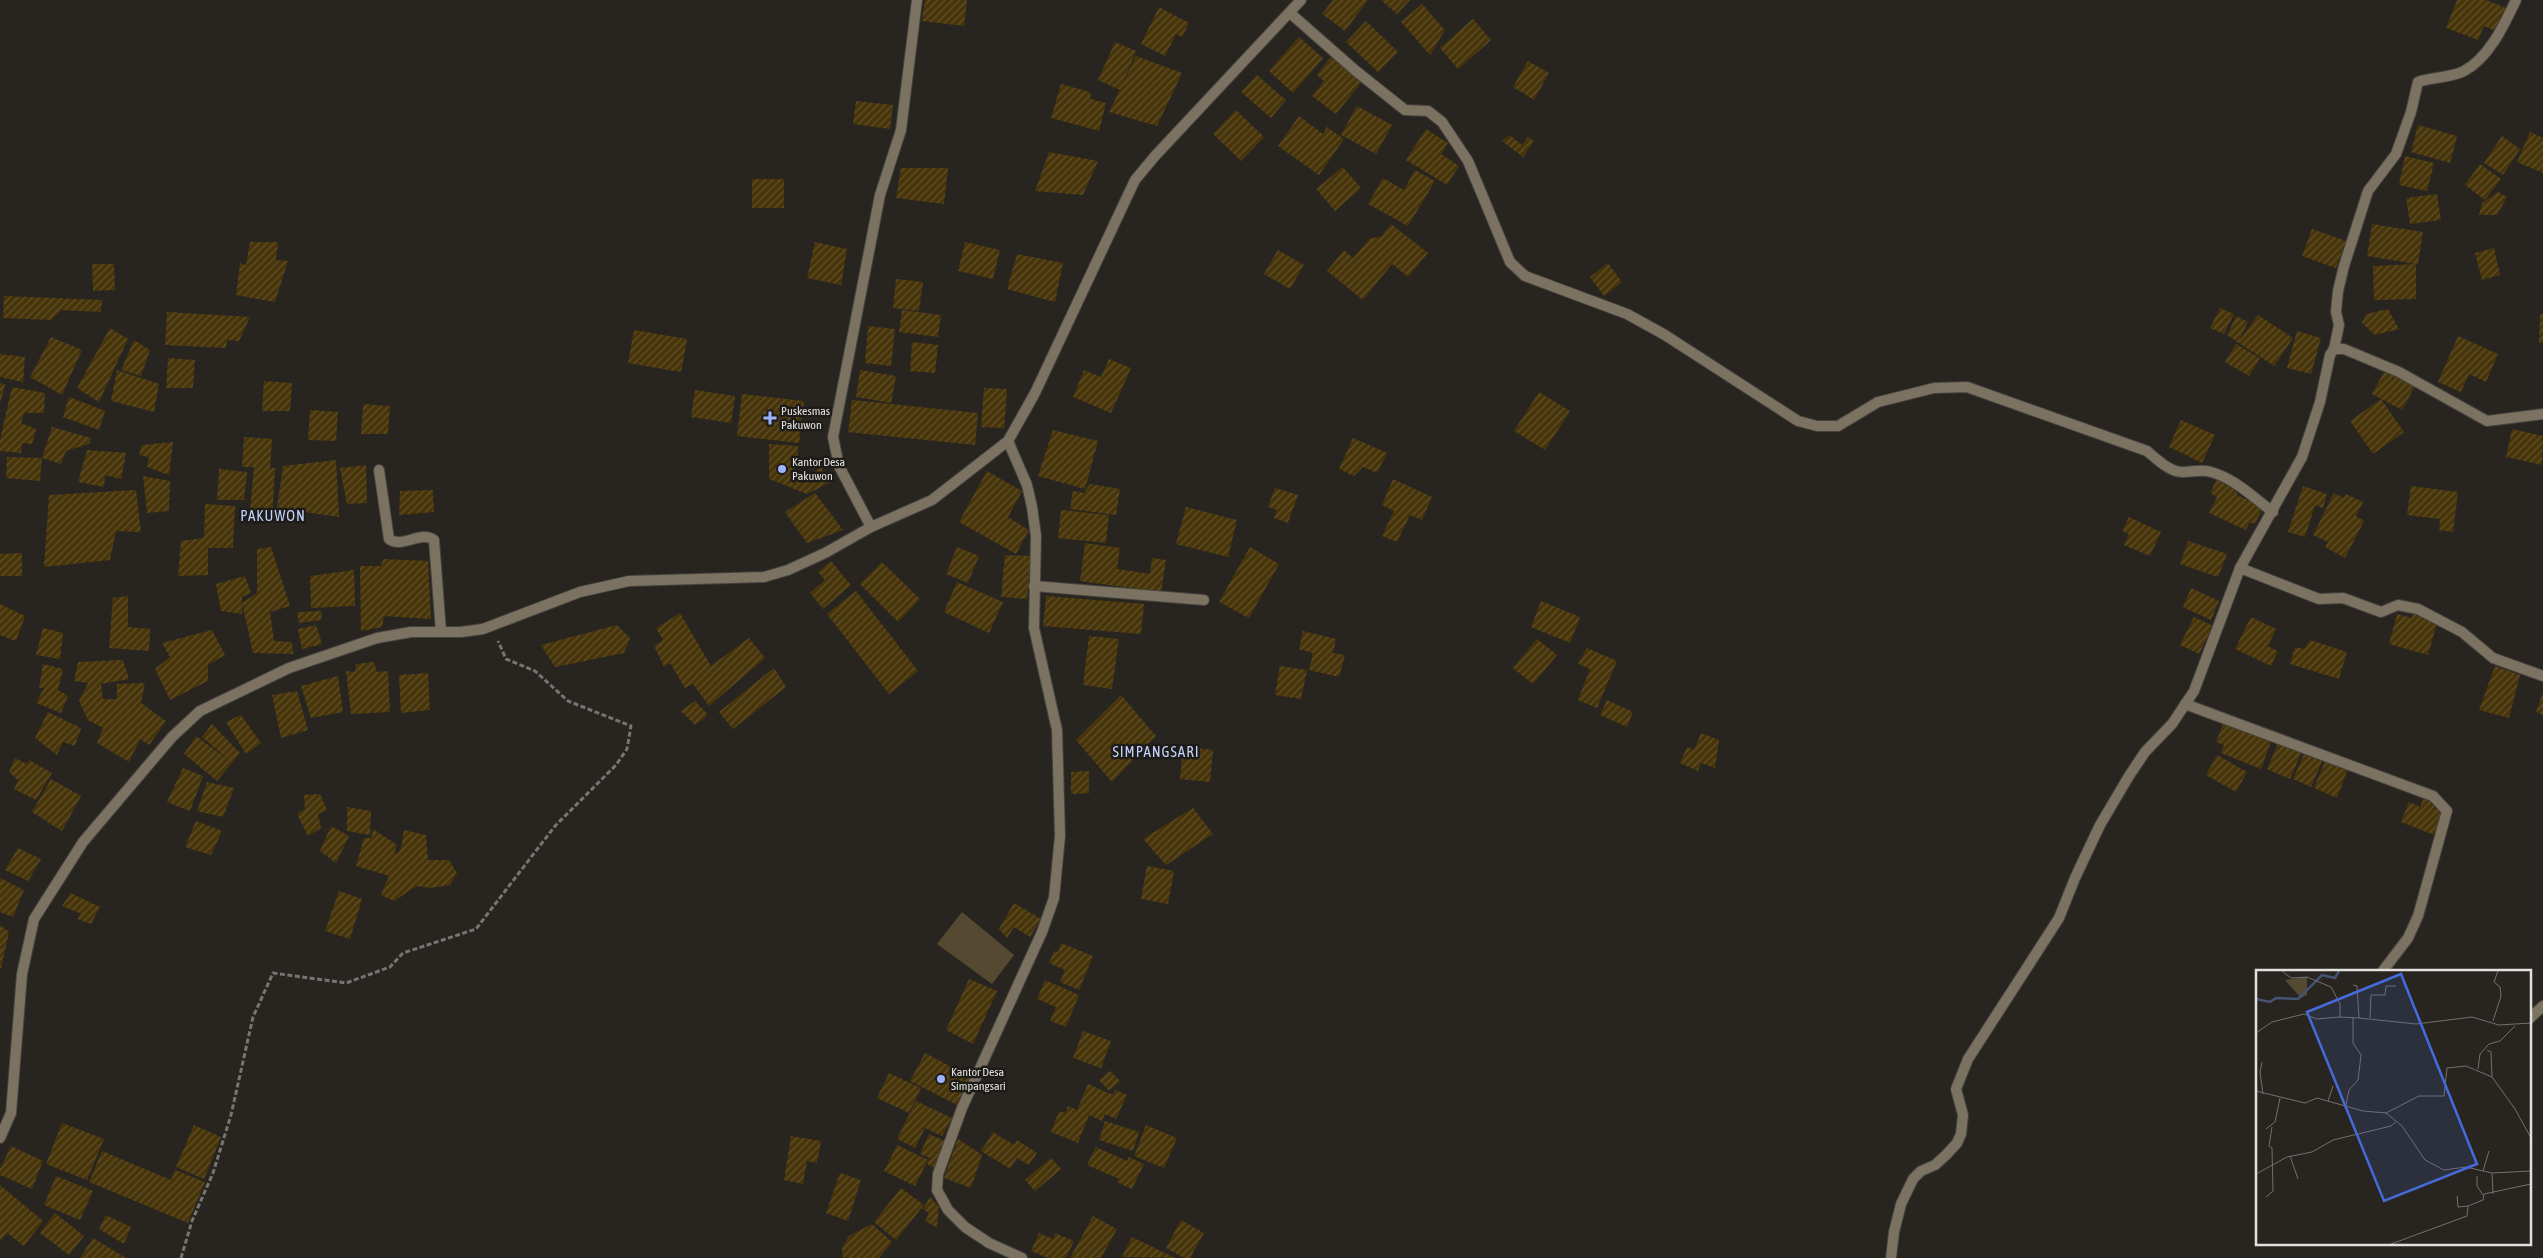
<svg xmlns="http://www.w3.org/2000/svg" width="2543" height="1258" font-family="'Asap Condensed',sans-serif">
<defs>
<pattern id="building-hatch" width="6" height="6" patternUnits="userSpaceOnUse" patternTransform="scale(1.25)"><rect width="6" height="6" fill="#473409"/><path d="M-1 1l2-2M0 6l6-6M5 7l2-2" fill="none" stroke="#61512c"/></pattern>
</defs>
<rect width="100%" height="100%" fill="#282521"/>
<polygon fill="#554932" points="962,912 1014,955 992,984 937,944"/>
<g fill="url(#building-hatch)">
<polygon points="925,0 967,0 964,26 922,21"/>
<polygon points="1333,0 1368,0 1345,31 1322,14"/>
<polygon points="1381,0 1410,0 1397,14"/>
<polygon points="2457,0 2486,0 2506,8 2496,31 2484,26 2478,40 2446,28"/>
<polygon points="1422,4 1445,30 1430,55 1401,22"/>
<polygon points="1159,7 1189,23 1182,37 1176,34 1165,56 1141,44"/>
<polygon points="1473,19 1491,40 1458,69 1440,48"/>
<polygon points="1366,21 1398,52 1378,72 1346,42"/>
<polygon points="1299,37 1323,58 1293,93 1269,71"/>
<polygon points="1115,42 1136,51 1120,90 1098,80"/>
<polygon points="1333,54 1363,80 1336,114 1312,96 1324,81 1317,75"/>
<polygon points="1136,56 1182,73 1157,126 1109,112"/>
<polygon points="1528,61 1549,73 1534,100 1513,87"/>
<polygon points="1257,75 1286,100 1271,118 1241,92"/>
<polygon points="1061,84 1090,92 1091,99 1106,103 1099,131 1051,118"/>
<polygon points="856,101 893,105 890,129 853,124"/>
<polygon points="1357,106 1392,125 1376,154 1341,135"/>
<polygon points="1236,110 1264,137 1241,161 1213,134"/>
<polygon points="1299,116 1323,134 1327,127 1344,139 1319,175 1278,146"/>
<polygon points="2418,125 2457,136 2450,163 2411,152"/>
<polygon points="1426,129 1448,143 1441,154 1459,166 1447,185 1406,160"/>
<polygon points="2530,132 2543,138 2543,173 2517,162"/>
<polygon points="1510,135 1522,145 1528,137 1534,141 1523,157 1502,141"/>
<polygon points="2502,136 2520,149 2503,175 2484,163"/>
<polygon points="1049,152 1098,161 1083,195 1035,191"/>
<polygon points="2405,156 2434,163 2427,191 2399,185"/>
<polygon points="2480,164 2501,179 2485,200 2465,185"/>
<polygon points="1343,167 1361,188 1335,211 1316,189"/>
<polygon points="901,168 948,168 944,204 896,198"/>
<polygon points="1415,170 1435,181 1408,226 1368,204 1383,178 1404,190"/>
<rect x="752" y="179" width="32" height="29"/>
<polygon points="2498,192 2507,197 2497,215 2479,215 2482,203"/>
<polygon points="2437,194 2441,220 2410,224 2406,198"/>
<polygon points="1391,224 1428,253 1408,277 1392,264 1363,300 1327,271 1344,250 1353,258 1370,238 1381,237"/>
<polygon points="2372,224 2423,232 2418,264 2416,264 2416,299 2374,300 2373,266 2416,264 2367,256"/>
<polygon points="2312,229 2346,241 2336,268 2302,256"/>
<polygon points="250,242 278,242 276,260 288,261 275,302 236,295 240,263 246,265"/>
<polygon points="815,242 847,249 841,285 807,278"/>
<polygon points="965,242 1000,250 993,279 958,271"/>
<polygon points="2494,248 2500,275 2482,280 2475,253"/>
<polygon points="1278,250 1304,265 1290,289 1264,274"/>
<polygon points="1017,254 1063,263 1055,302 1007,289"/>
<polygon points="1608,263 1622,282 1604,296 1590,277"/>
<polygon points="92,264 114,264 115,290 93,291"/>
<polygon points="896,279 923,282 919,311 893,308"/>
<polygon points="4,296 102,300 101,312 61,310 52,320 3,318"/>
<polygon points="2220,308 2234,314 2224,334 2210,328"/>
<polygon points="2388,309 2399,329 2375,335 2362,323 2366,314"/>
<polygon points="902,310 941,315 938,337 899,332"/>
<polygon points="167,312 250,317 239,341 227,340 226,348 165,345"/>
<polygon points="2540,314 2543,314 2543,343 2539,343"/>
<polygon points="2258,315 2293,338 2274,366 2227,335 2236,316 2248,322 2239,341"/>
<polygon points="868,326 895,329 891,366 865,363"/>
<polygon points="110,328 128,339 99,402 77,388"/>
<polygon points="634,330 687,339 681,372 628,363"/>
<polygon points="2297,331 2321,338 2311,374 2287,368"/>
<polygon points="2458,336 2498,354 2486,382 2469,374 2461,392 2438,382"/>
<polygon points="51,337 82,350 62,395 30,377"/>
<polygon points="134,340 150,350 141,376 121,370"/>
<polygon points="912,342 938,345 935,373 910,371"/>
<polygon points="2236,344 2260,358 2249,376 2225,362"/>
<polygon points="0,354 25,357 23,382 0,377"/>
<polygon points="168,358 195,360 193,388 166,388"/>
<polygon points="1109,359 1131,368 1111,413 1073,397 1084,370 1101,377"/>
<polygon points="117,370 159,384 154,412 111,401"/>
<polygon points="860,370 896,376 891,403 856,397"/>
<polygon points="2385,370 2415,386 2402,410 2372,394"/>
<polygon points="264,381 292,383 290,411 262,411"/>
<polygon points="0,383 5,384 1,401 0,401"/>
<polygon points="12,387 45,393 44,413 24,413 21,423 36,429 32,444 22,443 21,453 0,451 0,440"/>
<polygon points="984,388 1007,389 1004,428 981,427"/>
<polygon points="695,390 735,396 731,423 691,417"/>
<polygon points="1539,392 1570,411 1545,450 1514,431"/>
<polygon points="742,394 804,401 799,443 737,436"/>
<polygon points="69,397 105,411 99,430 63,417"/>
<polygon points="2381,399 2404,432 2373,454 2350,421"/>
<polygon points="852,400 978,413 975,445 848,432"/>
<polygon points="363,404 390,406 388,434 361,434"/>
<polygon points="310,410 338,412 336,441 308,440"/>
<polygon points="2181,420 2215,435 2202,463 2169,447"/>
<polygon points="52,427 91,438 89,444 66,451 61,464 42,458"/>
<polygon points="2512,429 2543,436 2542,465 2506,457"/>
<polygon points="1053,430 1098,441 1085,489 1038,476"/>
<polygon points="244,437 272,439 270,468 275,468 272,520 249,519 254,467 242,467"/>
<polygon points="1353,438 1387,453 1377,473 1363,467 1354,476 1339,469"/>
<polygon points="173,442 169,475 147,467 149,457 139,455 142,445"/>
<polygon points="769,444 798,446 797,467 793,471 809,475 821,467 831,482 807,494 769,479"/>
<polygon points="87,450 126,453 121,479 105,475 104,487 78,482"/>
<polygon points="7,457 42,458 40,481 6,478"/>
<polygon points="336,460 339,517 277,508 283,466"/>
<polygon points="366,465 367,503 347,504 340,468"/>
<polygon points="219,469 247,472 244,500 217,500"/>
<polygon points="987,471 1022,491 1008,517 1029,530 1016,554 959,522"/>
<polygon points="143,476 170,481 169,511 147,513"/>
<polygon points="1393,479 1432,497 1422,520 1410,515 1397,542 1382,536 1394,511 1382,505"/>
<polygon points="2217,479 2237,488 2237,495 2263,507 2255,524 2250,522 2246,530 2209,513 2217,497 2210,493"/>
<polygon points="1090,484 1120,489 1116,515 1070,509 1073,491 1084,493"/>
<polygon points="2303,486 2327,494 2323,508 2315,505 2305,537 2288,532"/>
<polygon points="2411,486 2458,492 2453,532 2439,530 2440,519 2407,515"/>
<polygon points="1275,488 1298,495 1288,523 1274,518 1277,510 1268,507"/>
<polygon points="136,490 141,532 116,531 110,560 44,567 49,495"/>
<polygon points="433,490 434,512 399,515 400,491"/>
<polygon points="815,493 843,530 807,543 785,512"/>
<polygon points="2334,493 2344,498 2346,494 2363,502 2356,516 2364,521 2345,558 2325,547 2328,542 2313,535"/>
<polygon points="205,504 235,506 233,548 208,548 208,575 178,576 181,541 204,538"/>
<polygon points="1186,507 1237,520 1228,557 1176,544"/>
<polygon points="1061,510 1109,515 1106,543 1058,538"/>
<polygon points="2129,517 2161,532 2150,556 2124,545 2129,534 2122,531"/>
<polygon points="2188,541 2227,554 2218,577 2180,564"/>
<polygon points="1085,543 1120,548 1117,569 1150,574 1152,558 1166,560 1161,592 1080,581"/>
<polygon points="271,547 290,606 270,612 274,641 292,642 293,654 253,653 242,603 257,593 257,549"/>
<polygon points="957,547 979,556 968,583 946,574"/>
<polygon points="1250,547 1279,564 1249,618 1219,602"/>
<polygon points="22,553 22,576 0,576 0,554"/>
<polygon points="1005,555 1031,556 1027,599 1001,597"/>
<polygon points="383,559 428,561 431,619 384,616 382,627 361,631 360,566 381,566"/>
<polygon points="831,561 851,585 823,609 810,593 825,580 818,572"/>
<polygon points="882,562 920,599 898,622 860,584"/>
<polygon points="354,570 355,606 311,608 310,576"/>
<polygon points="245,576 251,593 242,597 242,614 221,611 216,584"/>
<polygon points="957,582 1003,602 989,633 944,612"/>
<polygon points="2191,588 2219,601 2211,620 2183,607"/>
<polygon points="856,591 918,671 889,694 827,614"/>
<polygon points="128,596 128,627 150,629 149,651 109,648 113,598"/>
<polygon points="1046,596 1144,604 1141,634 1043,626"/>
<polygon points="1541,601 1580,617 1570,643 1531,627"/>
<polygon points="0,604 25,616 16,641 0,635"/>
<polygon points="322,611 321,620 299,623 297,612"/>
<polygon points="2414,611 2424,614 2423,619 2437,623 2428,655 2389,644 2397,614 2412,618"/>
<polygon points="680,613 711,666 749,638 765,658 709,706 693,684 685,688 670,663 664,667 654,646 663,640 656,628"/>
<polygon points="2194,617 2213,626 2199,654 2180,645"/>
<polygon points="2251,617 2276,629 2268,646 2278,651 2271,666 2235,649"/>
<polygon points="316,625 322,644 302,649 298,629"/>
<polygon points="617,625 630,638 624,653 555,667 541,645"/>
<polygon points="43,628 63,633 60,659 36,655"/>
<polygon points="212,630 225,655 208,665 208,681 170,700 155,669 170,657 162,643"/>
<polygon points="1303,631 1336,639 1333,653 1345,655 1339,677 1309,670 1313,653 1299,649"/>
<polygon points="1089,636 1119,639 1112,689 1083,685"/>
<polygon points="1537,639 1557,655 1533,684 1513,668"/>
<polygon points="2310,640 2347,652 2339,679 2290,664 2295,647 2304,649"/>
<polygon points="1587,648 1617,661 1597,708 1578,700 1590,669 1578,664"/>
<polygon points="123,660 129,679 101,684 103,699 117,699 117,684 145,683 141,703 166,721 149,745 140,739 129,762 97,743 103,728 88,720 79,701 88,683 74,681 78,662"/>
<polygon points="374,662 377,672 388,671 390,712 351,714 346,671 355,672 356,664"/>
<polygon points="43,664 63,669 58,690 68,696 61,713 36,703 44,688 39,688"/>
<polygon points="1280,666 1307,670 1301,699 1275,695"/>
<polygon points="2495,666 2520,675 2509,718 2479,710"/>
<polygon points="774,668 786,687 733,729 719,712"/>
<polygon points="428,673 430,710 401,713 399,675"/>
<polygon points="338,676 343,712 311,718 301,686"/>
<polygon points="297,691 308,730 281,738 272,695"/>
<polygon points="2543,692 2543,715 2536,712"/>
<polygon points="1121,695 1156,736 1112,782 1076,740"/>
<polygon points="1607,700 1633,712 1627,727 1600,715"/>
<polygon points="695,701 708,715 695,725 681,711"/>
<polygon points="48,712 81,728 75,746 63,742 57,755 35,738"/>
<polygon points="241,715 261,743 246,754 226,722"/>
<polygon points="212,724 240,753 217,781 184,754 196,736 229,760 202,737"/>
<polygon points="2223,724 2239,730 2240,726 2272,739 2261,769 2221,753 2224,745 2216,742"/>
<polygon points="1701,733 1719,740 1715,768 1701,763 1698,771 1680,763 1687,747 1694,750"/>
<polygon points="2279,741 2302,751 2290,779 2267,769"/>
<polygon points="1183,747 1213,750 1210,782 1180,779"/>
<polygon points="2305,752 2323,759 2311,787 2293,779"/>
<polygon points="2217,755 2247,772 2236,792 2206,775"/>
<polygon points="15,758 27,764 29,760 52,773 36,800 14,789 18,780 9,772"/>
<polygon points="2326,759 2348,768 2337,798 2314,788"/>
<polygon points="183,768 203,776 190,811 167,802"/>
<polygon points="1089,771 1089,793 1071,794 1071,772"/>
<polygon points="51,779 81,796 62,831 32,812"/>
<polygon points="207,782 234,788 223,817 197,811"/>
<polygon points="320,794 327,810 318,814 321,828 308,836 297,814 305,809 304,795"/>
<polygon points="2424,797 2436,802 2434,808 2443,812 2434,835 2401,822 2409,802 2420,807"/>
<polygon points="347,807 371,811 370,835 347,831"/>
<polygon points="1193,808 1213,834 1166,865 1143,839"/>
<polygon points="196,821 222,831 211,855 185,847"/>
<polygon points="331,826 349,836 336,863 320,851"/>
<polygon points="373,829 397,845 394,853 398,853 401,848 404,830 426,835 428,860 449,860 457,873 450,885 430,888 416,886 394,901 381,895 389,876 356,866 364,838 371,838"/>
<polygon points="18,848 41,859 28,881 5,870"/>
<polygon points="1147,866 1174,871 1168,904 1141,899"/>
<polygon points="0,878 24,890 13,917 0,912"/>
<polygon points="339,891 362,899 350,939 325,931"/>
<polygon points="71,893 100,907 91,924 77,919 81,914 62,906"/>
<polygon points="1014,903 1041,919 1030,937 1014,927 1007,938 999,929"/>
<polygon points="0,925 9,932 1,968 0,968"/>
<polygon points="1061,943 1093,956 1079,990 1060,982 1065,970 1049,963 1054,951 1058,952"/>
<polygon points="969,979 997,991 973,1044 946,1030"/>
<polygon points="1045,980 1079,995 1066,1027 1050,1021 1056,1007 1037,999"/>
<polygon points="1083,1031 1111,1041 1101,1068 1073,1058"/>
<polygon points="925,1053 971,1077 957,1105 910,1081"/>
<polygon points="1110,1071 1120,1081 1109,1091 1099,1080"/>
<polygon points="889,1073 921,1088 909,1113 877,1098"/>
<polygon points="1088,1084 1113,1095 1115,1090 1127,1095 1116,1119 1105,1114 1102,1121 1089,1115 1078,1143 1051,1132 1059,1111 1065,1113 1068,1106 1077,1110"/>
<polygon points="916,1101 952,1118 942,1136 925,1128 915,1148 897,1139"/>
<polygon points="1105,1121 1139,1132 1133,1151 1099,1140"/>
<polygon points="62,1123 104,1139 87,1180 46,1164"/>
<polygon points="194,1125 221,1137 204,1179 176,1167"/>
<polygon points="1146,1125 1177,1138 1164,1168 1134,1156"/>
<polygon points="993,1132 1014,1145 1017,1140 1037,1153 1029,1165 1017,1158 1010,1169 981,1151"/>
<polygon points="929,1134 947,1142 935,1168 927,1164 930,1158 920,1154"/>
<polygon points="791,1136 821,1141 817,1163 807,1161 803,1184 784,1180"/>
<polygon points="958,1139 982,1155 971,1188 944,1178"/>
<polygon points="897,1145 928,1160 915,1186 884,1171"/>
<polygon points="11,1146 43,1161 32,1189 0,1175 0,1169"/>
<polygon points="1096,1147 1127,1161 1129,1157 1144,1164 1132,1189 1117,1182 1119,1179 1087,1165"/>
<polygon points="102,1151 171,1180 175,1170 205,1182 188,1223 89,1182"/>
<polygon points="1051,1158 1061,1169 1035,1191 1025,1180"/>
<polygon points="840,1173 861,1180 848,1221 826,1213"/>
<polygon points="56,1176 93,1191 80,1220 44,1205"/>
<polygon points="0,1185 43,1221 24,1246 7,1233 0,1241"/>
<polygon points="901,1188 924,1205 896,1240 874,1222"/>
<polygon points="930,1197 939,1207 937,1228 925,1221 929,1213 923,1209"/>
<polygon points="55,1213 84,1236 69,1255 40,1233"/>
<polygon points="106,1215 131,1227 124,1244 99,1229"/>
<polygon points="1093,1216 1117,1229 1101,1258 1070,1258"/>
<polygon points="1181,1220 1204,1233 1190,1258 1184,1258 1166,1248"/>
<polygon points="872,1224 892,1242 879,1258 843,1258 842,1248 849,1236"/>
<polygon points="1039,1233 1053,1239 1055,1233 1074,1241 1066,1258 1048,1258 1031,1251"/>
<polygon points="1132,1237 1175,1258 1122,1257"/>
<polygon points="93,1238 126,1258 80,1258"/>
</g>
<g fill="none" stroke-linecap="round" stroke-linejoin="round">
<defs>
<polyline id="lane" points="1034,586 1204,600"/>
<g id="street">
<path d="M1290,13L1356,71L1405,110L1428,111L1442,122L1468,161L1510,262L1525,276L1627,314L1665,335L1798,421L1817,426H1838L1878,402L1934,388L1967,387L2147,451C2157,459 2170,473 2184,472C2193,472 2201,469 2211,472C2234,478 2254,498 2273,512"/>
<path d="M2334,349L2339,325L2336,312L2338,291L2344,266L2368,191L2396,154L2411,112L2418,82C2432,77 2451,78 2464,71C2489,58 2504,25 2516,0"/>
<polyline points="2543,414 2487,421 2399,372 2344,349 2334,349 2330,355 2320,402 2302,457 2240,568 2319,599 2343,598 2381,612 2398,605 2418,609 2462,632 2493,658 2543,676"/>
<polyline points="1008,441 1027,485 1032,507 1036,536 1034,628 1057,730 1060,836 1054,898 1042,932 962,1108 938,1174 937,1190 948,1210 965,1227 989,1243 1022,1258"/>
<path d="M379,470L389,539C402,549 421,530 434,540L441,632"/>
<polyline points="871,527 839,466 833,437 880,195 901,130 917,0"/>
<polyline points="2185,704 2433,796 2447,811 2418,916 2408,938 2382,972"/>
<polyline points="2529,1019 2543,1006"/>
<polyline points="0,1138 11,1113 22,974 34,919 83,842 172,737 200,711 289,668 377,638 411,632 461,632 483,629 580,592 629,581 764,577 788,570 825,553 871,527 932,500 1008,441 1035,393 1135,180 1155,156 1301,0"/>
<polyline points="1891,1258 1894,1232 1901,1204 1913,1179 1921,1171 1935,1165 1946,1155 1957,1143 1961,1134 1963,1115 1956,1089 1968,1059 2059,918 2075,878 2100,825 2129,776 2145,752 2172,724 2194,691 2240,568"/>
</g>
</defs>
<use href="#lane" stroke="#46433f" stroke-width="12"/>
<use href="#street" stroke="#46433f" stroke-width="12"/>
<polyline stroke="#777571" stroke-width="3" stroke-dasharray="5 2.5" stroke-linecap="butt" points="181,1258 192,1221 213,1173 231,1115 253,1017 273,973 346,983 390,967 403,953 476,929 555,826 616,765 627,749 631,726 568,701 535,671 506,659 498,641"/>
<use href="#lane" stroke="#7b7261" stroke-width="10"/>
<use href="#street" stroke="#7b7261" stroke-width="10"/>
</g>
<g fill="#9cb4fd" stroke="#1e1c18" stroke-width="2">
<path d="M767.5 410.5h5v5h5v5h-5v5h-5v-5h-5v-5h5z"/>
<circle cx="782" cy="469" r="5"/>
<circle cx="941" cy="1079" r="5"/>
</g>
<g text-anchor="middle" stroke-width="5" stroke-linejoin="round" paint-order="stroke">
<g font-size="12" fill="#e2e1de" stroke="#1e1c18" text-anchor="start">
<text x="781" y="415">Puskesmas<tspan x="781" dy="14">Pakuwon</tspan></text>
<text x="792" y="466">Kantor Desa<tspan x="792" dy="14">Pakuwon</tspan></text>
<text x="951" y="1076">Kantor Desa<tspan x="951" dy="14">Simpangsari</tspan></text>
</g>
<g font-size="15" letter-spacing="1" fill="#c4d3fd" stroke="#1e1c18">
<text x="273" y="521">PAKUWON</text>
<text x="1156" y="757">SIMPANGSARI</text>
</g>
</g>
<g transform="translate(2256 970)">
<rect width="275" height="275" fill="#282521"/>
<path d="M51,7V25L45,28L29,10Z" fill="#554932"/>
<path fill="none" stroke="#465277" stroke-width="2.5" d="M0,29L14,32L20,28L42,29L66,5L79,8L83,1"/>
<path fill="none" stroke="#72706d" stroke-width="1" d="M26,1L35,8L51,7L75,17L84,34V47L103,48L101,16L97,15M103,48L160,54L216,47L243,55L275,53M114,48L115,25H129L130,16H140M237,51L245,26L244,17L238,12L242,1M0,63L16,52L48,44L61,49L84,47M231,80L235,82L236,107M6,92L4,102L7,124M222,99L224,84L233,74L244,71L259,56M0,121L49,133L61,128L107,141L130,143L146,156L169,190L188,200L210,197L236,203L275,201M72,131L77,116M90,135L93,120L102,110L105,85L97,73V47M130,143L163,126H188L191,98L210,96L236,107L259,139L275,168M10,159L19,152L24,128M34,186L42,209M227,201L233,181M236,203L237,224M0,204L31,187L56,182L77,170L135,156L141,151M221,206V216L227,225M10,227L17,221L16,178L13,176L16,157M212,236L227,230L228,224L275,214M135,274L211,246L212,236L202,237L201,226"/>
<path fill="#446bd9" fill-opacity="0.15" stroke="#446bd9" stroke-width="2.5" d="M145,4L221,194L128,231L51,42Z"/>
<rect width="275" height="275" fill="none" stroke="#e2e1de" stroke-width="2.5"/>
</g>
</svg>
